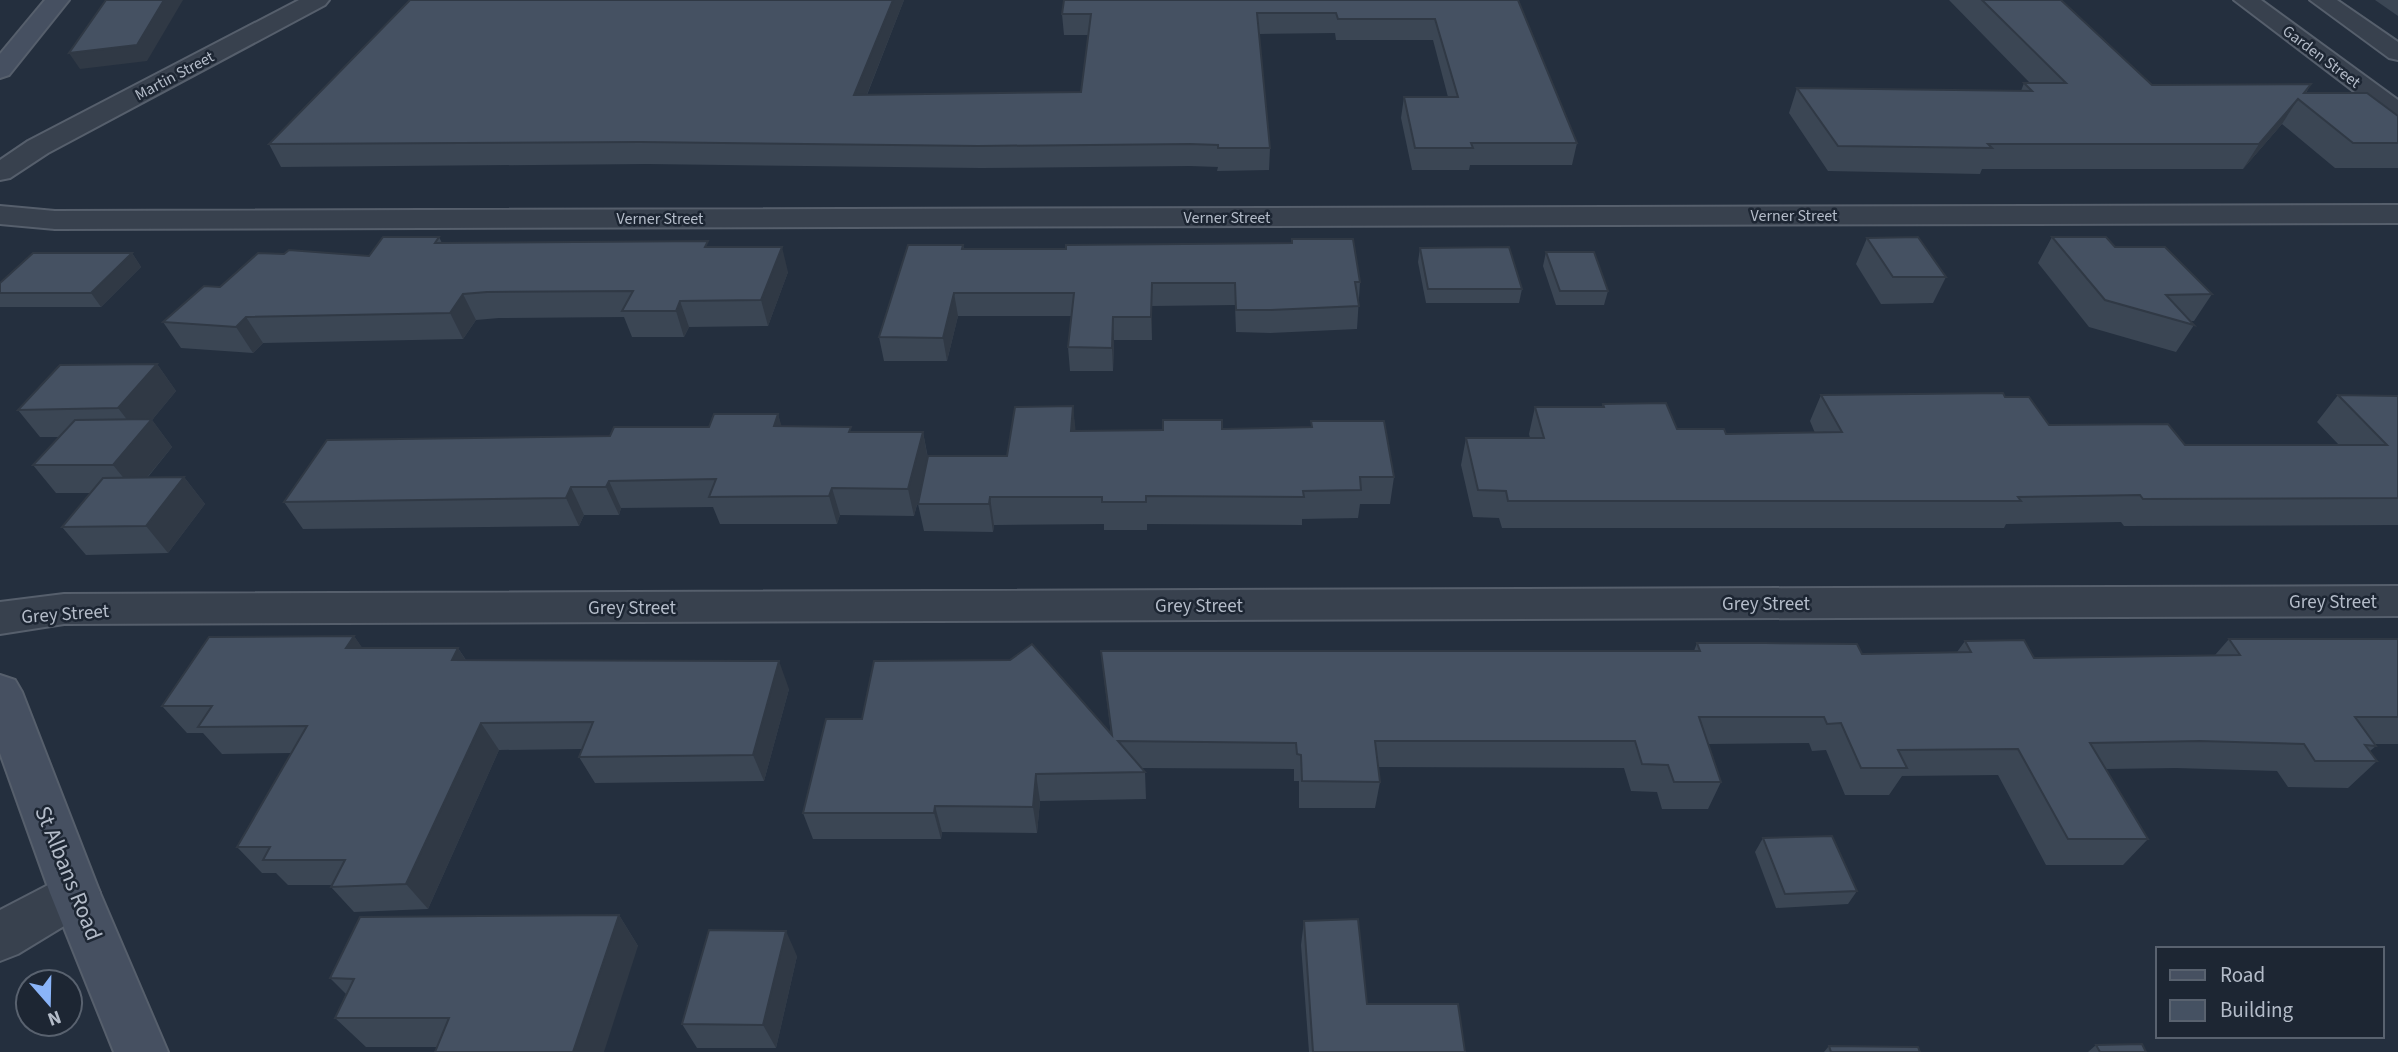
<svg xmlns="http://www.w3.org/2000/svg" width="2398" height="1052" font-family="'Source Sans 3',sans-serif">
<rect width="100%" height="100%" fill="#242f3e"/>
<g fill="none" stroke-linecap="round" stroke-linejoin="round">
<defs>
<g id="street">
<polygon points="299,0 329,0 325,5 48,153 10,178 0,180 0,160 28,141"/>
<polygon points="2234,0 2261,0 2398,100 2398,120 2389,118"/>
<polygon points="2310,0 2337,0 2398,42 2398,60 2389,58"/>
<polygon points="2398,205 2398,223 55,229 0,224 0,206 55,211"/>
<polygon points="2398,586 2398,616 64,624 0,634 0,602 64,594"/>
<polygon points="75,871 92,877 100,893 92,909 18,954 0,961 0,910"/>
</g>
<g id="secondary">
<polygon points="45,0 69,0 9,75 0,78 0,54"/>
<polygon points="0,675 15,680 22,692 100,893 168,1052 114,1052 50,893 0,753"/>
</g>
</defs>
<use href="#street" stroke="#565f6c" stroke-width="4"/>
<use href="#secondary" stroke="#565f6c" stroke-width="4"/>
<use href="#street" fill="#38414e" fill-rule="evenodd"/>
<use href="#secondary" fill="#465061" fill-rule="evenodd"/>
</g>
<g fill="#3b4654">
<polygon points="410,0 904,0 867,95 1081,92 1088,35 1064,35 1062,14 1518,0 1577,143 1572,165 1470,165 1469,170 1412,170 1401,118 1404,97 1448,97 1433,40 1336,40 1335,33 1259,34 1270,148 1269,170 1217,171 1218,167 1190,166 981,168 647,164 281,167 269,144"/>
<polygon points="1949,0 2061,0 2152,85 2311,84 2306,93 2398,116 2398,168 2335,168 2282,124 2243,169 1982,169 1980,174 1828,171 1789,113 1797,88 2021,91 2024,83 2030,83"/>
<polygon points="2375,0 2398,0 2398,16"/>
<polygon points="439,237 442,243 709,247 788,272 768,326 689,327 684,337 632,337 624,317 499,318 476,320 463,339 263,343 253,353 181,348 163,322 220,287 284,254 369,256"/>
<polygon points="2052,237 2115,247 2212,294 2194,321 2190,321 2194,325 2176,352 2089,327 2038,263"/>
<polygon points="1867,238 1946,277 1933,303 1881,304 1856,264"/>
<polygon points="963,245 964,249 1360,282 1357,329 1270,333 1236,332 1235,305 1152,306 1152,340 1114,340 1113,371 1070,371 1068,347 1071,316 958,316 947,361 884,361 879,337"/>
<polygon points="1420,248 1522,289 1519,303 1426,303 1418,262"/>
<polygon points="1546,252 1608,291 1604,305 1556,305 1543,266"/>
<polygon points="132,253 141,267 101,307 0,307 0,283"/>
<polygon points="157,364 176,391 152,420 172,447 148,477 184,477 205,504 168,553 86,555 62,527 91,493 56,493 33,465 59,437 40,437 18,410"/>
<polygon points="1821,395 2005,397 2049,425 2185,445 2339,445 2317,422 2338,395 2398,396 2398,525 2124,526 2121,522 2006,524 2004,528 1502,528 1499,518 1473,517 1461,465 1466,438 1530,438 1529,434 1535,407 1602,407 1603,404 1677,429 1726,434 1815,433 1810,421"/>
<polygon points="1073,406 1075,431 1311,427 1311,421 1394,477 1390,504 1360,504 1358,518 1302,519 1302,525 1147,524 1147,530 1104,530 1104,524 994,525 993,532 924,531 918,504 922,486 914,516 840,515 837,524 720,524 713,507 621,508 619,515 584,515 579,526 303,529 284,502 610,436 709,427 778,414 781,426 852,432 923,432 928,458 1007,456"/>
<polygon points="354,636 362,648 458,648 466,660 789,689 764,781 595,783 579,757 582,749 499,750 428,909 354,912 331,887 331,885 288,885 276,873 262,873 237,847 291,753 222,754 203,733 187,733 162,706"/>
<polygon points="2229,639 2398,639 2398,744 2375,744 2376,746 2370,751 2377,761 2348,788 2288,787 2277,771 2176,768 2106,769 2148,839 2123,865 2046,865 1998,775 1902,776 1889,795 1845,795 1826,750 1812,751 1809,743 1708,744 1721,782 1708,809 1662,809 1657,792 1631,791 1624,768 1378,767 1380,782 1375,808 1299,808 1299,781 1294,781 1294,769 1141,768 1145,772 1146,799 1040,801 1037,833 942,832 941,839 813,839 803,813 1111,734 1104,678 1101,651 1694,651 1697,643 1862,654 1957,652 1965,641 2034,658 2215,655"/>
<polygon points="1763,838 1857,891 1848,904 1776,908 1755,852"/>
<polygon points="619,915 638,946 437,1047 366,1047 335,1018 346,994 330,978"/>
<polygon points="1304,921 1367,1004 1465,1052 1309,1052 1301,945"/>
<polygon points="797,956 776,1048 697,1048 682,1024"/>
<polygon points="2096,1045 2146,1052 2088,1052"/>
<polygon points="1829,1046 1920,1052 1824,1052"/>
</g>
<g fill="#303945">
<polygon points="164,0 183,0 147,61 80,69 69,53"/>
<polygon points="893,0 904,0 858,117 854,95"/>
<polygon points="2298,99 2282,124 2243,169 2259,144"/>
<polygon points="782,247 788,272 768,326 761,300"/>
<polygon points="132,253 141,267 101,307 91,293"/>
<polygon points="1152,283 1152,340 1151,317"/>
<polygon points="954,293 958,316 947,361 943,338"/>
<polygon points="463,294 476,320 463,339 450,313"/>
<polygon points="680,301 689,327 684,337 676,311"/>
<polygon points="246,317 263,343 253,353 236,327"/>
<polygon points="1113,317 1114,340 1113,371 1112,348"/>
<polygon points="157,364 176,391 152,420 172,447 135,492 113,465 139,435 118,408"/>
<polygon points="1073,406 1076,434 1071,431"/>
<polygon points="778,414 786,441 774,426"/>
<polygon points="923,432 928,460 914,516 908,489"/>
<polygon points="184,477 205,504 168,553 146,526"/>
<polygon points="609,481 621,508 619,515 606,487"/>
<polygon points="571,487 584,515 579,526 566,498"/>
<polygon points="832,488 840,515 837,524 829,496"/>
<polygon points="990,497 994,525 993,532 989,504"/>
<polygon points="354,636 373,663 346,648"/>
<polygon points="458,648 475,675 452,660"/>
<polygon points="779,661 789,689 764,781 753,755"/>
<polygon points="481,723 499,750 428,909 406,884"/>
<polygon points="1036,774 1040,801 1037,833 1033,807"/>
<polygon points="935,806 942,832 941,839 934,813"/>
<polygon points="619,915 638,946 604,1052 573,1052"/>
<polygon points="786,931 797,956 776,1048 763,1025"/>
</g>
<g fill="#455162" stroke="#303945" stroke-width="2">
<polygon points="106,0 164,0 137,45 69,53"/>
<polygon points="410,0 893,0 854,95 1081,92 1091,14 1062,14 1064,0 1518,0 1577,143 1471,143 1473,148 1415,148 1404,97 1458,97 1435,19 1338,19 1336,13 1257,13 1270,148 1218,148 1218,145 1190,144 978,146 640,142 269,144"/>
<polygon points="1982,0 2061,0 2152,85 2311,84 2304,93 2367,93 2398,116 2398,143 2353,143 2298,99 2259,144 1988,144 1992,148 1838,146 1797,88 2032,91 2024,83 2066,83"/>
<polygon points="383,237 439,237 435,243 708,241 705,247 782,247 761,300 680,301 676,311 622,311 633,291 487,292 463,294 450,313 246,317 236,327 163,322 204,286 220,287 258,253 284,254 289,250 369,256"/>
<polygon points="1918,237 1946,277 1893,277 1867,238"/>
<polygon points="2052,237 2106,237 2115,247 2165,247 2212,294 2166,295 2194,325 2105,300"/>
<polygon points="1292,239 1353,239 1360,282 1355,282 1359,306 1271,310 1236,310 1235,283 1152,283 1151,317 1113,317 1112,348 1068,347 1074,293 954,293 943,338 879,337 908,245 963,245 962,249 1066,249 1066,245 1292,243"/>
<polygon points="1509,247 1522,289 1428,289 1420,248"/>
<polygon points="1546,252 1594,252 1608,291 1560,291"/>
<polygon points="33,253 132,253 91,293 0,293 0,283"/>
<polygon points="157,364 118,408 18,410 60,365"/>
<polygon points="2003,393 2005,397 2029,397 2049,425 2168,424 2185,445 2387,445 2338,395 2398,396 2398,498 2143,499 2140,495 2018,497 2021,501 1508,501 1506,491 1478,490 1466,438 1544,438 1535,407 1604,407 1603,404 1666,403 1677,429 1724,429 1726,434 1842,432 1821,395"/>
<polygon points="1073,406 1071,431 1163,430 1163,420 1222,420 1222,429 1312,427 1311,421 1384,421 1394,477 1360,477 1361,490 1303,491 1304,497 1146,496 1146,502 1102,502 1102,497 990,497 989,504 918,504 928,456 1007,456 1015,407"/>
<polygon points="714,414 778,414 774,426 851,427 849,432 923,432 908,489 832,488 829,496 709,497 716,479 609,481 606,487 571,487 566,498 284,502 327,440 610,436 614,427 709,427"/>
<polygon points="152,419 113,465 33,465 75,420"/>
<polygon points="184,477 146,526 62,527 103,478"/>
<polygon points="354,636 346,648 458,648 452,660 779,661 753,755 579,757 593,722 481,723 406,884 331,887 345,860 263,860 270,847 237,847 307,726 198,727 212,706 162,706 209,637"/>
<polygon points="2229,639 2398,639 2398,717 2355,717 2376,746 2365,745 2377,761 2315,761 2304,744 2200,741 2090,743 2148,839 2068,839 2018,749 1898,750 1907,768 1861,768 1841,723 1827,724 1824,717 1699,717 1721,782 1674,782 1668,765 1642,764 1635,741 1375,741 1380,782 1302,781 1301,755 1297,754 1296,743 1118,741 1145,772 1036,774 1033,807 935,806 934,813 803,813 826,719 862,719 874,661 1010,660 1032,644 1112,735 1101,651 1700,651 1697,643 1765,643 1857,644 1862,654 1971,652 1965,641 2024,640 2034,658 2240,655"/>
<polygon points="1832,836 1857,891 1785,894 1763,838"/>
<polygon points="619,915 573,1052 435,1052 449,1018 335,1018 354,979 330,978 360,917"/>
<polygon points="1358,919 1367,1004 1458,1004 1465,1052 1313,1052 1304,921"/>
<polygon points="709,930 786,931 763,1025 682,1024"/>
<polygon points="2142,1044 2146,1052 2100,1052 2096,1045"/>
<polygon points="1829,1046 1918,1047 1920,1052 1831,1052"/>
</g>
<g text-anchor="middle" stroke-width="5" stroke-linejoin="round" paint-order="stroke">
<g font-size="16" fill="#b4bcc9" stroke="#1d2633">
<text transform="translate(2322 56) rotate(37)" y="6">Garden Street</text>
<text transform="translate(174 75) rotate(-28)" y="6">Martin Street</text>
<text x="1794" y="221">Verner Street</text>
<text x="1227" y="223">Verner Street</text>
<text x="660" y="224">Verner Street</text>
</g>
<g font-size="19" fill="#b4bcc9" stroke="#1d2633">
<text x="2333" y="608">Grey Street</text>
<text x="1766" y="610">Grey Street</text>
<text x="1199" y="612">Grey Street</text>
<text x="632" y="614">Grey Street</text>
<text transform="translate(65 613) rotate(-4)" y="7">Grey Street</text>
</g>
<g font-size="23" fill="#b4bcc9" stroke="#1d2633">
<text transform="translate(69 873) rotate(68)" y="8">St Albans Road</text>
</g>
</g>
<rect x="2156" y="947" width="228" height="91" fill="#1d2633" stroke="#59626f" stroke-width="2"/>
<rect x="2170" y="970" width="35" height="10" fill="#465061" stroke="#59626f" stroke-width="2"/>
<text x="2220" y="982" font-size="21" fill="#b4bcc9">Road</text>
<rect x="2170" y="1000" width="35" height="21" fill="#455162" stroke="#59626f" stroke-width="2"/>
<text x="2220" y="1017" font-size="21" fill="#b4bcc9">Building</text>
<g transform="translate(49 1003) rotate(160)"><circle r="33" fill="#1d2633" stroke="#59626f" stroke-width="2"/>
<path d="M0-5L12 26L0 18L-12 26Z" fill="#8ab4f8"/>
<text y="-10" font-size="19" font-weight="bold" text-anchor="middle" fill="#b4bcc9">N</text>
</g>
</svg>
